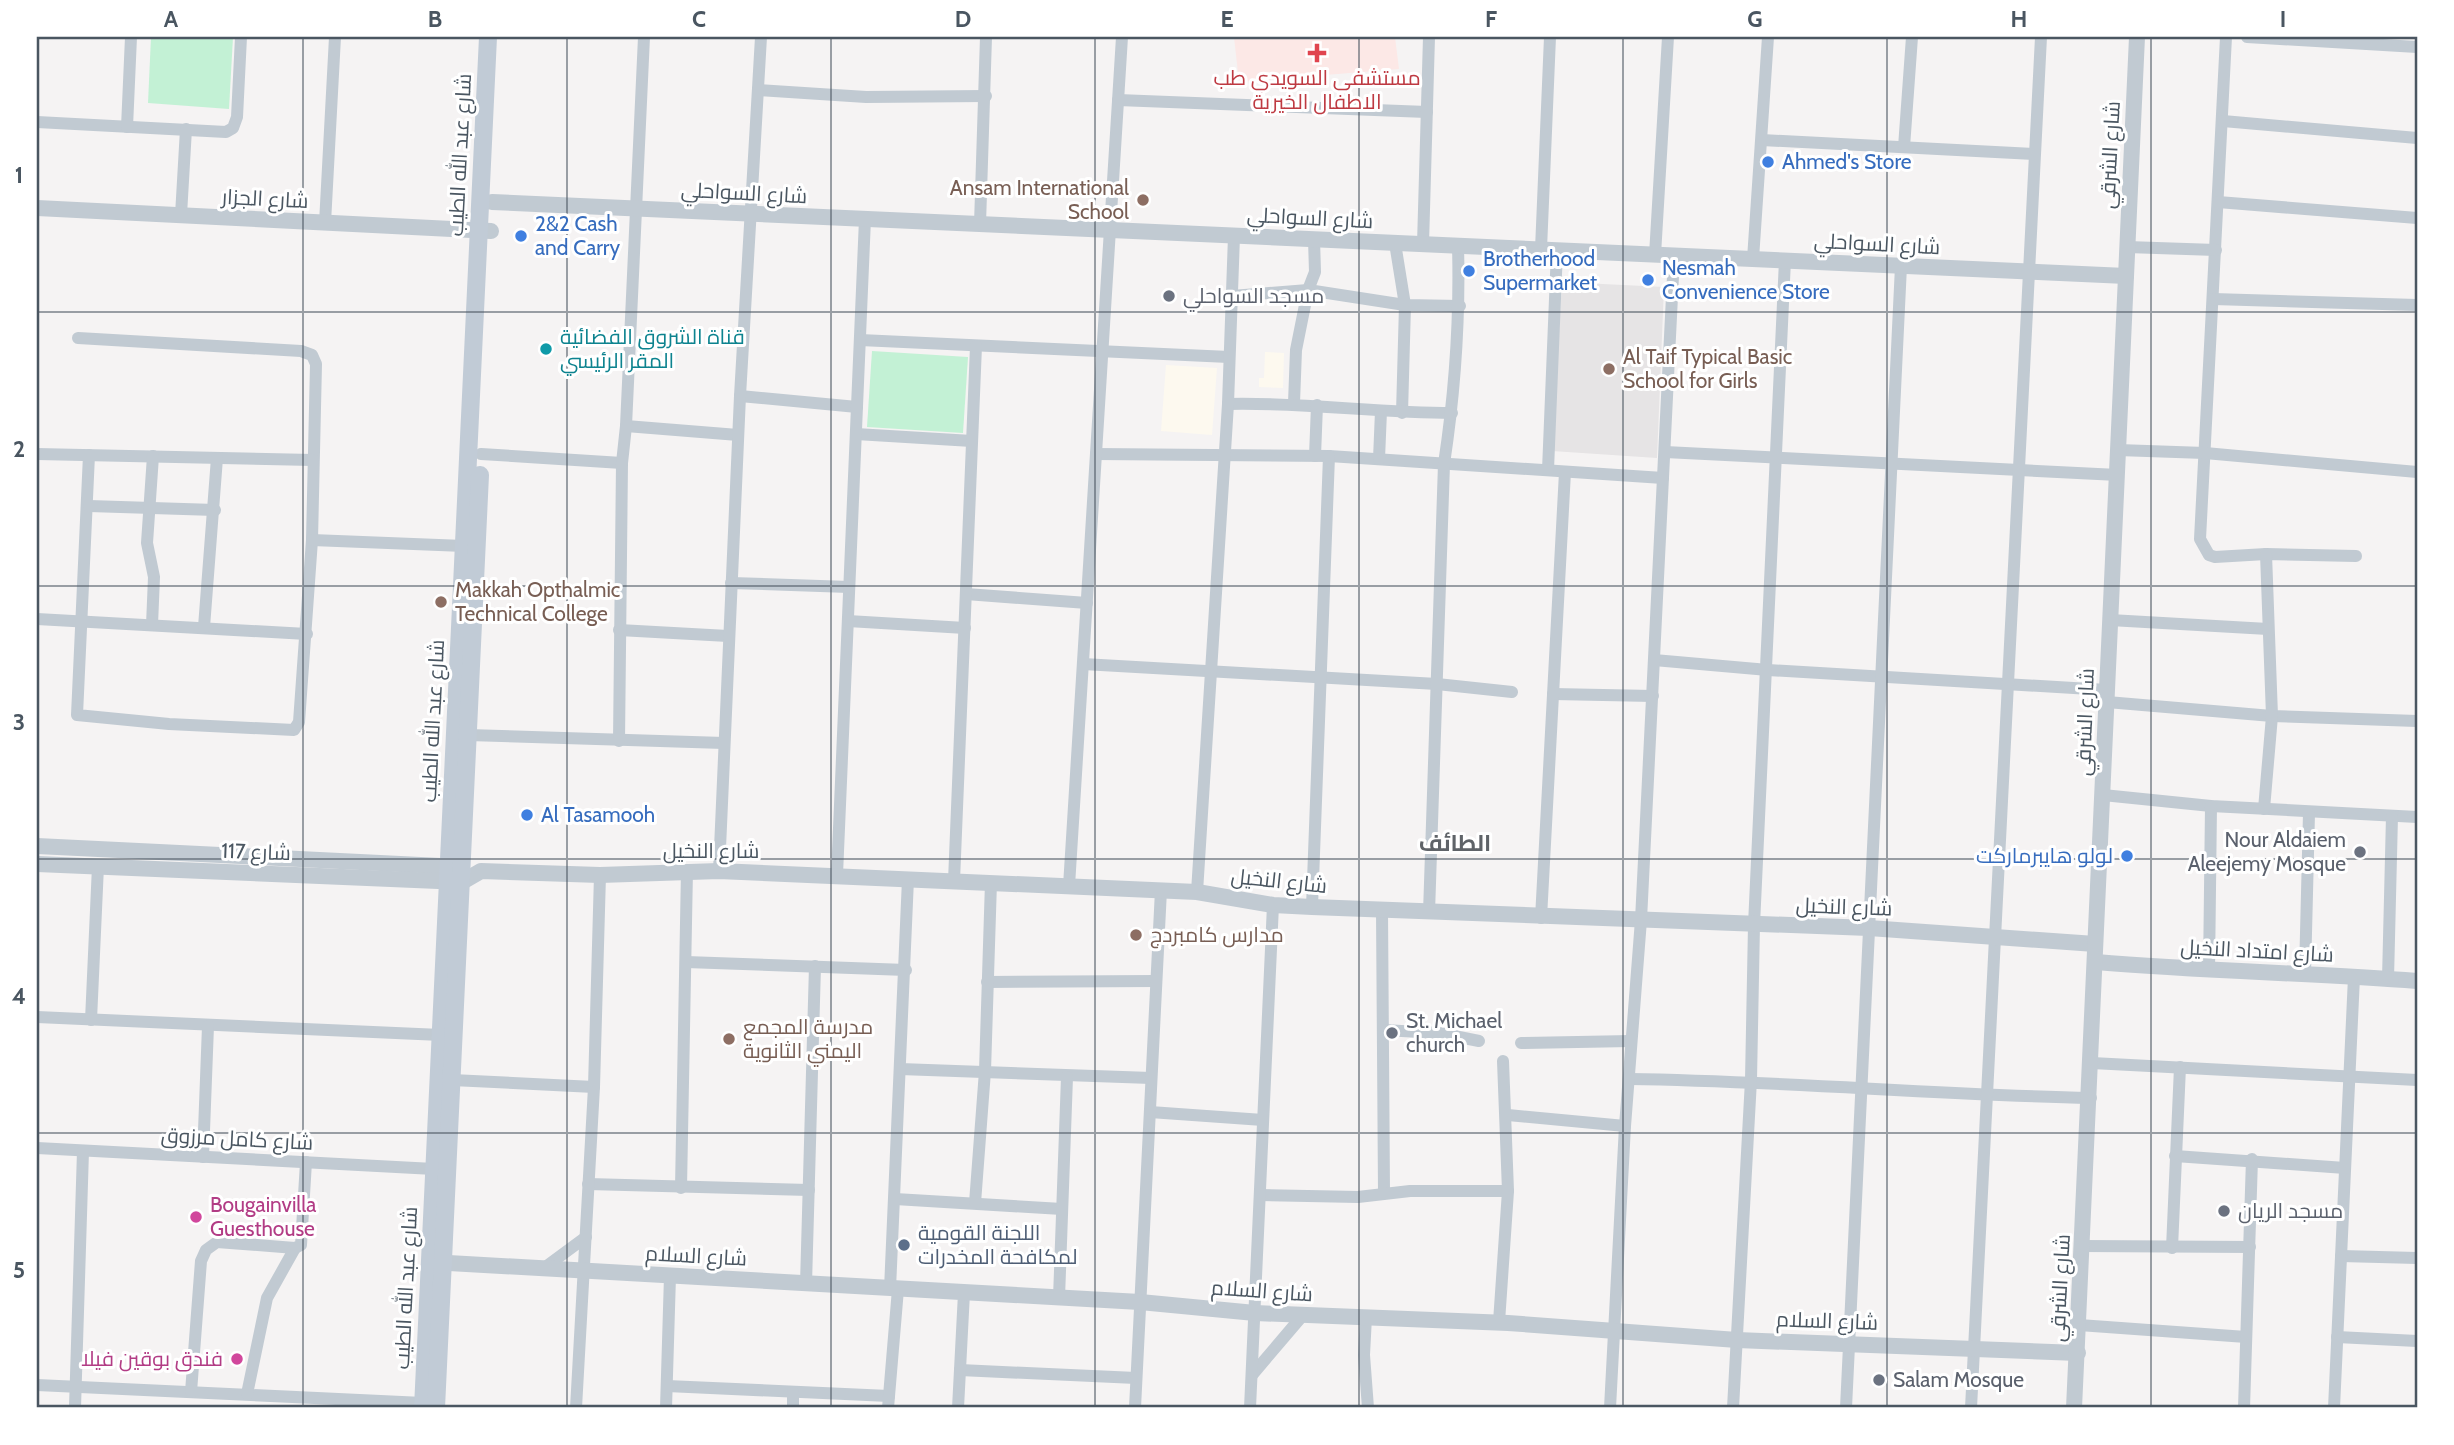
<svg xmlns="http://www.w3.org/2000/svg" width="2454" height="1445" font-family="Cabin,Cairo,sans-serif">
<rect width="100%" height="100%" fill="#f5f3f3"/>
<g fill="#fdf9ef">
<polygon points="1265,352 1284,353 1283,388 1259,387 1259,378 1264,378"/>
<polygon points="1166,365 1217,368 1212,435 1161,431"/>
</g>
<polygon fill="#e6e4e5" points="1562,282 1664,287 1657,458 1552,451"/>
<polygon fill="#fce8e6" points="1234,37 1395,37 1399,69 1239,82"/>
<g fill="#c3f1d5">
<polygon points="151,37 233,37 229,109 148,103"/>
<polygon points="872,351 968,357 963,433 867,427"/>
</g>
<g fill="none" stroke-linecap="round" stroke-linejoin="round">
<g stroke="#c1cad2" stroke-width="12">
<polyline points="2226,37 2200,539 2209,555 2215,557 2266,554 2356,556"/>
<polyline points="2247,37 2417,47"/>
<polyline points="758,90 866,97 986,96"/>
<polyline points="1118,100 1427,112"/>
<polyline points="2223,121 2417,138"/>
<polyline points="37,122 226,132 233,128 237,117 241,37"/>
<polyline points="127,127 131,37"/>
<polyline points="1762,140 2034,154"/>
<polyline points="1904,147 1912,37"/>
<polyline points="2218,202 2417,218"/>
<polyline points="181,215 186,129"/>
<polyline points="325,223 335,37"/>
<polyline points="980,224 986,37"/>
<polyline points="1395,243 1405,305 1402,413"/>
<polyline points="1423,244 1429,37"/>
<polyline points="2127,247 2216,250"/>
<polyline points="1541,249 1550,37"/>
<polyline points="1655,255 1668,37"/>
<polyline points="1753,259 1768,37"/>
<polyline points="1232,296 1308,290 1405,305 1460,306"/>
<polyline points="2213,299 2417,305"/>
<polyline points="78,338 301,351 312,355 316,364 312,540 299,722 294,730 169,724 77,715 89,455"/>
<polyline points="860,340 1229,357"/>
<polyline points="740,396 857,407"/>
<polyline points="1294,403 1296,350 1308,290 1315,272 1314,239"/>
<path d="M1228,404C1303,402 1377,413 1452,413"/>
<polyline points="626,426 738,435"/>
<polyline points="856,434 972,441"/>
<polyline points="2118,450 2205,453 2417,472"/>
<polyline points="1665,452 2118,475"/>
<polyline points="37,454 313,460"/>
<polyline points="481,454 622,463"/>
<polyline points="1096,454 1329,456 1663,478"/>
<polyline points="1315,456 1317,405"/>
<polyline points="1379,459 1381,411"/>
<polyline points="1548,470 1557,250"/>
<polyline points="89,506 215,510"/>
<polyline points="312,540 464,546"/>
<polyline points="731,583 849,587"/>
<polyline points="966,594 1087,603"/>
<polyline points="37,619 307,634"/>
<polyline points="2110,620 2268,629"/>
<polyline points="848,621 965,628"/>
<polyline points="152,625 154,577 147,543 153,456"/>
<polyline points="204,627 217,458"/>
<polyline points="619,630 728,636"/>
<polyline points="1654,660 1768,670 2107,690"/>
<polyline points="1083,664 1437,684 1512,692"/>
<polyline points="1553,694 1653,696"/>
<polyline points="2107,702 2272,716 2417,721"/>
<polyline points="468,735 724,743"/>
<polyline points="619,741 622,463 626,426 644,37"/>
<polyline points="2103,795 2211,806 2417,817"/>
<polyline points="2264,809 2272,716 2266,554"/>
<polyline points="719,871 740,396 761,37"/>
<polyline points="837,875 865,219"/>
<polyline points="954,881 976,346"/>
<polyline points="1069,886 1122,37"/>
<polyline points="1197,892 1228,404 1234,236"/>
<polyline points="1312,907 1329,456"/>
<polyline points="1382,911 1384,1192"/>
<path d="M1429,913L1444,464C1455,391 1460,319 1458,246"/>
<polyline points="1541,918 1565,472"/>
<polyline points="686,962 906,970"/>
<polyline points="2209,971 2211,806"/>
<polyline points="2305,973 2309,813"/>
<polyline points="2388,979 2392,816"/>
<polyline points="987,982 1156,981"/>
<polyline points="37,1017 441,1035"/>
<polyline points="91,1020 98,866"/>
<polyline points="1383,1030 1439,1033 1479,1041"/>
<polyline points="1521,1043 1631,1041"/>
<polyline points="2092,1063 2417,1080"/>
<polyline points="900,1069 1151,1078"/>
<path d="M1630,1079C1784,1081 1937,1095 2091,1098"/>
<polyline points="452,1080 594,1087"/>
<polyline points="1150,1112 1263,1120"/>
<polyline points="1508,1115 1625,1126"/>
<polyline points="37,1148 434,1169"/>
<polyline points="2175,1156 2345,1168"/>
<polyline points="203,1157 208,1026"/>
<polyline points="588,1184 809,1190"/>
<polyline points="681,1188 687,870"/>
<polyline points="1260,1195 1358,1197 1410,1191 1508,1191"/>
<polyline points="895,1199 1062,1209"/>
<polyline points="975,1203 985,1071 991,882"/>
<polyline points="2083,1246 2250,1247"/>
<polyline points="2172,1248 2180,1067"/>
<polyline points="2341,1256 2417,1258"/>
<polyline points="544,1268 586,1237"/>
<polyline points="806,1284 815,966"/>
<polyline points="890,1289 908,879"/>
<polyline points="1059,1298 1067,1077"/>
<polyline points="1366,1317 1364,1355 1368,1408"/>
<polyline points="1499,1322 1508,1191 1503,1061"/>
<polyline points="2079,1325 2246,1337"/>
<polyline points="2337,1337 2417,1341"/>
<polyline points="960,1370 1136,1378"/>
<polyline points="1252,1375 1303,1315"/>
<polyline points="37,1385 423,1403"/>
<polyline points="667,1386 889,1396"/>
<polyline points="191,1392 201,1261 206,1250 217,1242 295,1248 301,1245 306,1162"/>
<polyline points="247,1394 267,1298 295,1248"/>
<polyline points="75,1408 83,1151"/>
<polyline points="576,1408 594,1087 600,875"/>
<polyline points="666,1408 670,1276"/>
<polyline points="793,1408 793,1392"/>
<polyline points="888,1408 898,1289"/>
<polyline points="958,1408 964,1293"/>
<polyline points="1135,1408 1161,890"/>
<polyline points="1250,1408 1273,905"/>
<polyline points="1610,1408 1625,1126 1641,920 1674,256"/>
<polyline points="1733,1408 1751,1080 1754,925 1785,260"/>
<polyline points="1846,1408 1901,266"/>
<polyline points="1971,1408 2041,37"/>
<polyline points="2244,1408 2252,1159"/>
<polyline points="2334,1408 2354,977"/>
</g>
<g stroke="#c1cad2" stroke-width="16">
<polyline points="492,202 2126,276"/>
<polyline points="37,208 491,231"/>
<polyline points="37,846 461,867"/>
<polyline points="37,864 462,882 481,871 600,875 719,871 1197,892 1273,905 1312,907 1869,928 2095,944"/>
<path d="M2096,962C2203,971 2310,973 2417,981"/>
<polyline points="431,1262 1140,1302 1255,1313 1508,1323 1737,1340 2078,1353"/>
<polyline points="2074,1408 2137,37"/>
</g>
<g stroke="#c1cbd6" stroke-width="18">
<polyline points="423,1408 488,37"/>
<polyline points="436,1408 480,475"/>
</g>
</g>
<path fill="none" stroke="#4a5661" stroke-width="2" stroke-opacity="0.55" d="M303,37V1408M567,37V1408M831,37V1408M1095,37V1408M1359,37V1408M1623,37V1408M1887,37V1408M2151,37V1408M37,312H2417M37,586H2417M37,859H2417M37,1133H2417"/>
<path fill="#e0444e" stroke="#fff" stroke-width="2.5" d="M1313.5 42.5h7v7h7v7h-7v7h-7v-7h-7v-7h7z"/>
<g fill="#3f7fe0" stroke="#fff" stroke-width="2.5">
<circle cx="1768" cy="162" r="7"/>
<circle cx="521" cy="236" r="7"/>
<circle cx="1469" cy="271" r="7"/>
<circle cx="1648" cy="280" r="7"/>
<circle cx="527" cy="815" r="7"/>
<circle cx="2127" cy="856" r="7"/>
</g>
<g fill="#8d6e63" stroke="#fff" stroke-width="2.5">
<circle cx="1143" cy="200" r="7"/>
<circle cx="1609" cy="369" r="7"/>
<circle cx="441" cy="602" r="7"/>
<circle cx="1136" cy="935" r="7"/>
<circle cx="729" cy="1039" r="7"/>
</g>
<g fill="#6b7280" stroke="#fff" stroke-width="2.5">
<circle cx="1169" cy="296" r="7"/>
<circle cx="2360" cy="852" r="7"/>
<circle cx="1392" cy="1033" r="7"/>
<circle cx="2224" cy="1211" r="7"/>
<circle cx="1879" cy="1380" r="7"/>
</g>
<circle fill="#0f9aa8" stroke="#fff" stroke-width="2.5" cx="546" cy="349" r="7"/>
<g fill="#d1479c" stroke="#fff" stroke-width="2.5">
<circle cx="196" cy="1217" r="7"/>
<circle cx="237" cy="1359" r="7"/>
</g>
<circle fill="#5c6f8a" stroke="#fff" stroke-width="2.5" cx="904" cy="1245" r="7"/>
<g text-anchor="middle" stroke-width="6" stroke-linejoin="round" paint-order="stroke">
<g font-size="21" fill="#be3a42" stroke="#fff">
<text x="1317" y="85">مستشفى السويدي طب<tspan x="1317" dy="24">الاطفال الخيرية</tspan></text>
</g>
<g font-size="21" fill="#4a5661" stroke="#fff">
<text transform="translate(460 155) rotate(-87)" y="7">شارع عبد الله الطيب</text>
<text transform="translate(2110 155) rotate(-87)" y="7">شارع الشرقي</text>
<text transform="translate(744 193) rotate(3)" y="7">شارع السواحلي</text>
<text transform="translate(265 199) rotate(3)" y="7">شارع الجزار</text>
<text transform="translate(1310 218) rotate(3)" y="7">شارع السواحلي</text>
<text transform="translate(1877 244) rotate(3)" y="7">شارع السواحلي</text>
<text transform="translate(433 721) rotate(-87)" y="7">شارع عبد الله الطيب</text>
<text transform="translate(2085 722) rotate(-88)" y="7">شارع الشرقي</text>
<text x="711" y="858">شارع النخيل</text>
<text transform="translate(256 852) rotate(2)" y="7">شارع 117</text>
<text transform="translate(1279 881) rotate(6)" y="7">شارع النخيل</text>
<text transform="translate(1844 907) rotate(2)" y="7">شارع النخيل</text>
<text transform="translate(2257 951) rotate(3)" y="7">شارع امتداد النخيل</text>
<text transform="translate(237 1139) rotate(3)" y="7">شارع كامل مرزوق</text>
<text transform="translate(696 1256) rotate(3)" y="7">شارع السلام</text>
<text transform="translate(406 1288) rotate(-87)" y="7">شارع عبد الله الطيب</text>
<text transform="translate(2060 1288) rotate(-87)" y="7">شارع الشرقي</text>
<text transform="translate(1262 1291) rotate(4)" y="7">شارع السلام</text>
<text transform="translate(1827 1321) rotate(2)" y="7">شارع السلام</text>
</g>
<g font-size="21" fill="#366cbe" stroke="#fff" text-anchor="start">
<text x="1782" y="169">Ahmed's Store</text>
<text x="535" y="231">2&amp;2 Cash<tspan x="535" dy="24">and Carry</tspan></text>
<text x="1483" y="266">Brotherhood<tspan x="1483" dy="24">Supermarket</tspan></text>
<text x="1662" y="275">Nesmah<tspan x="1662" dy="24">Convenience Store</tspan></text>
<text x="541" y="822">Al Tasamooh</text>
<text x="2113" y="863" text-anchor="end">لولو هايبرماركت</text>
</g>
<g font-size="21" fill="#785e54" stroke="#fff" text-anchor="start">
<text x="1129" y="195" text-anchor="end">Ansam International<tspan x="1129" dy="24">School</tspan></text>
<text x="1623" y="364">Al Taif Typical Basic<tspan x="1623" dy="24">School for Girls</tspan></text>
<text x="455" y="597">Makkah Opthalmic<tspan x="455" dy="24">Technical College</tspan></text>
<text x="1150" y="942">مدارس كامبردج</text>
<text x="743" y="1034">مدرسة المجمع<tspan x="743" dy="24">اليمني الثانوية</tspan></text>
</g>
<g font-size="21" fill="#5b616d" stroke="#fff" text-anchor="start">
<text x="1183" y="303">مسجد السواحلي</text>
<text x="2346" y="847" text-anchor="end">Nour Aldaiem<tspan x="2346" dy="24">Aleejemy Mosque</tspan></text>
<text x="1406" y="1028">St. Michael<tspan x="1406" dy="24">church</tspan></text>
<text x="2238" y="1218">مسجد الريان</text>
<text x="1893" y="1387">Salam Mosque</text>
</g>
<g font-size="21" fill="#0d838f" stroke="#fff" text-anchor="start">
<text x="560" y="344">قناة الشروق الفضائية<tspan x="560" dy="24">المقر الرئيسي</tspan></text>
</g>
<g font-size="21" fill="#b23c85" stroke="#fff" text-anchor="start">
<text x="210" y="1212">Bougainvilla<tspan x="210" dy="24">Guesthouse</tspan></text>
<text x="223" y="1366" text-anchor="end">فندق بوقين فيلا</text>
</g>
<g font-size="21" fill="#4e5e75" stroke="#fff" text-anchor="start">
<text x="918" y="1240">اللجنة القومية<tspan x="918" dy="24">لمكافحة المخدرات</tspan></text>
</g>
<g font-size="23" font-weight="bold" fill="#5f6368" stroke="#fff">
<text x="1455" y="851">الطائف</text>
</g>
</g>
<rect width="2454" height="1445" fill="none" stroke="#ffffff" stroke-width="77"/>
<rect x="38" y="38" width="2378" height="1368" fill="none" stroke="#4a5661" stroke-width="2.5"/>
<g font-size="23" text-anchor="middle" font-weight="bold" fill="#4a5661">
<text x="171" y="27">A</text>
<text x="435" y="27">B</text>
<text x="699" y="27">C</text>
<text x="963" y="27">D</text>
<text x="1227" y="27">E</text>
<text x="1491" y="27">F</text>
<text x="1755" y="27">G</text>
<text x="2019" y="27">H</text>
<text x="2283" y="27">I</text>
<text x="19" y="183">1</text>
<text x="19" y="457">2</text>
<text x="19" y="730">3</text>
<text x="19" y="1004">4</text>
<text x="19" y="1278">5</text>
</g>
</svg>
